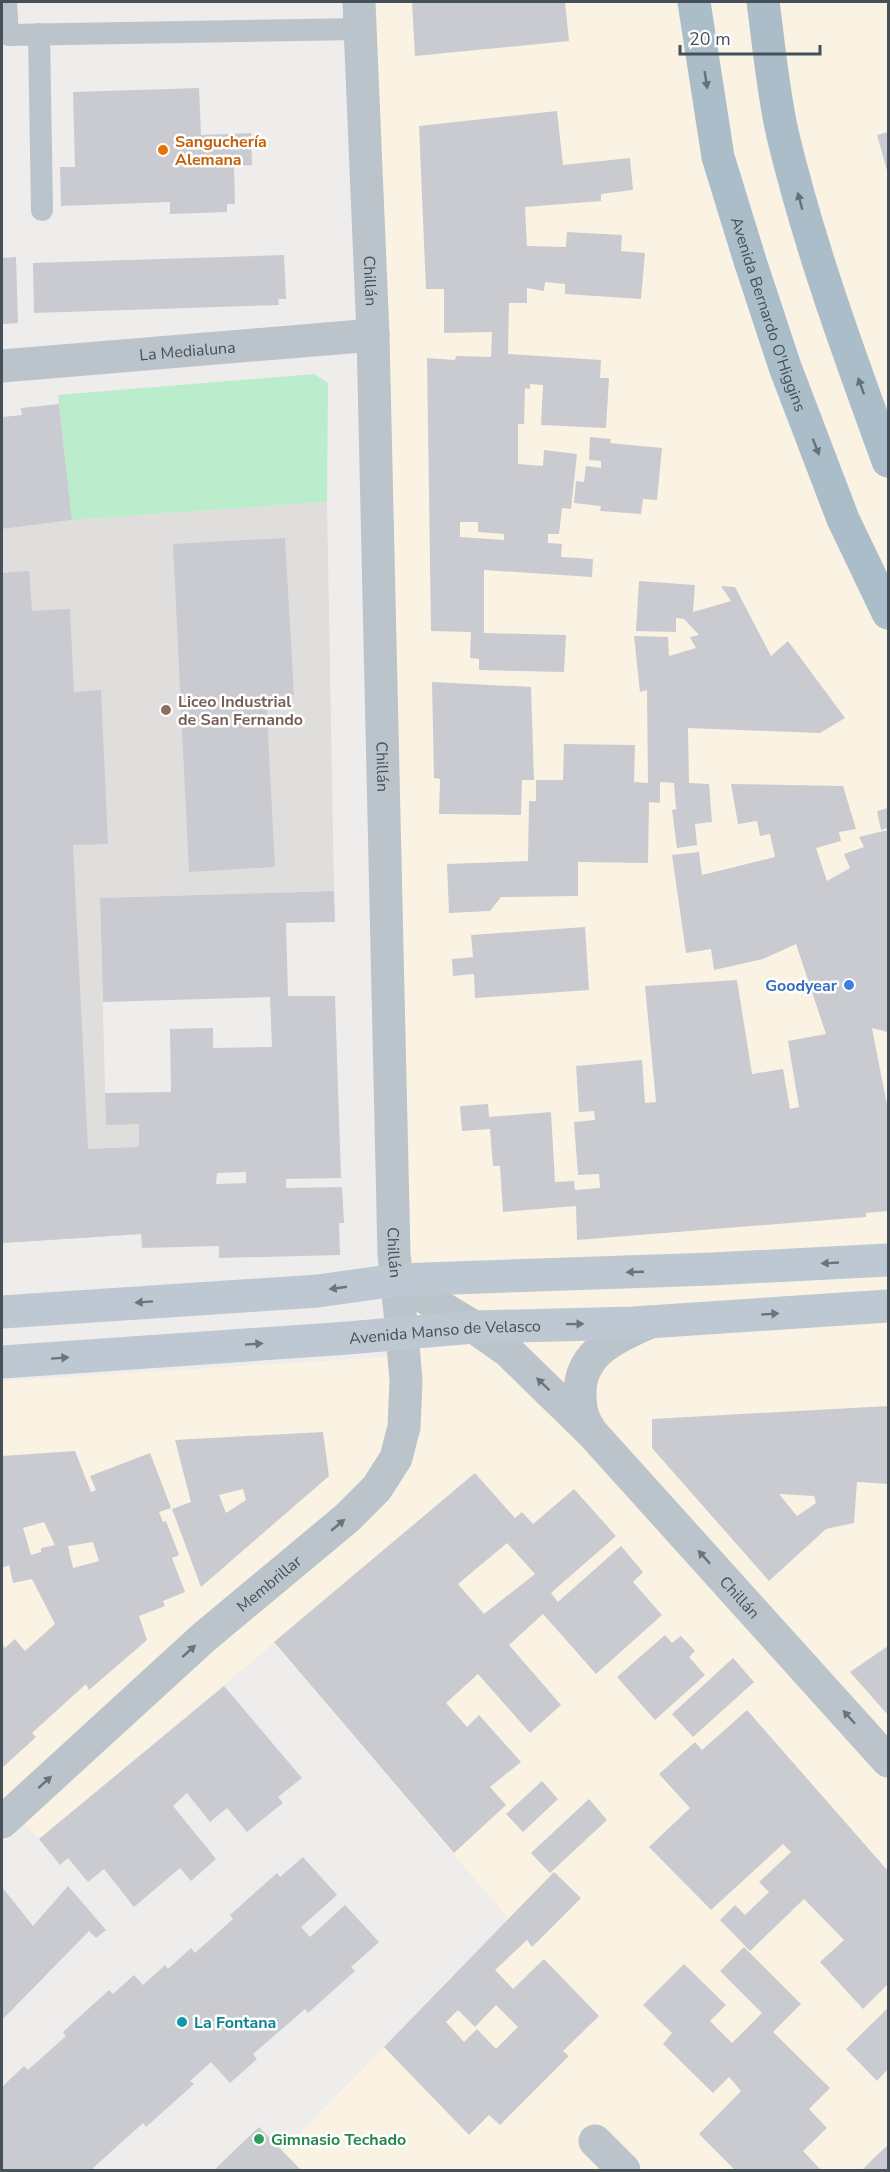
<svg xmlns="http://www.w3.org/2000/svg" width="890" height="2172" font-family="'Nunito Sans',sans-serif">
<rect width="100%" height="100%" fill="#efecec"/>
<polygon fill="#faf3e4" points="357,2 888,2 888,2170 264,2170 509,1919 274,1643 39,1839 2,1800 2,1381 389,1357"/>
<polygon fill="#e0dddd" points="327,502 334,891 100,898 106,1124 139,1124 141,1234 2,1243 2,529 72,520"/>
<polygon fill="#bbeccb" points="314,374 328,383 327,502 72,520 58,395"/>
<g fill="#c9cbd1" fill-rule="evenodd">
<polygon points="412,2 565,2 569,41 415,56"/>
<polygon points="199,88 201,135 251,133 252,165 234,166 235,204 227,204 227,212 170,214 170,202 61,206 60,167 75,167 73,92"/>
<path d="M557,111L563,165L630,158L633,190L601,194V201L525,207L527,246L566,247L567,232L622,235L621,251L645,253L641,299L565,294V284L545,282L544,291L527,288V303H509L508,354L601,360L600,378H609L606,428L541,425L543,385L530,384V389L525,388L524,424H518V464L543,466L544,450L577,454L571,509L562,508L559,534H548V543L562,544L561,557L593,559L592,577L484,570V633L566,635L564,672L479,670V659L470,658L471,632L431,631L427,358L455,360L456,356L491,357L492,332L444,333V289H426L419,126ZM460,522H478V532L504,534V540L460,537Z"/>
<polygon points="888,132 888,174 877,135"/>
<polygon points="284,255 286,299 278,299 279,305 34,313 33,263"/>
<polygon points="16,257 18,323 2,324 2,258"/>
<polygon points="59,404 72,520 2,529 2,417 22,415 21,408"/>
<polygon points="590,437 611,439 610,443 662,448 657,500 643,499 641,514 600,511 601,506 574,503 576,481 584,482 586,466 601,468 601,461 589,460"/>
<polygon points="285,538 294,695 266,697 275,867 189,872 173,544"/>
<path d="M29,571L32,611L70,609L74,692L101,690L108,844L73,845L88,1149L139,1147V1124L106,1125L105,1093L171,1092L170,1029L213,1028V1048L272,1047L270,997L103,1002L100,898L334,891L335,922L286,923L288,996H335L341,1178L286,1179V1188L342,1187L344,1223H339L340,1255L219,1258V1246L142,1248L141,1234L2,1243V573ZM246,1172V1183L216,1184L217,1173Z"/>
<polygon points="639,581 695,585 693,612 731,601 721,586 735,587 771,656 788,641 845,718 820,733 688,728 689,783 709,784 712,822 695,824 697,845 677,848 672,810 676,809 674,783 660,782 660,803 649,802 648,863 578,862 578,896 501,897 490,911 449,913 447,864 528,861 529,801 536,801 536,780 563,780 564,744 635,745 634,782 648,783 647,690 640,692 634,636 668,637 669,656 696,648 690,637 699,635 684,619 676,618 676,632 636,631"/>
<polygon points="432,682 531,687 534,780 522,780 521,815 439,814 440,779 434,778"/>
<polygon points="731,784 843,786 856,829 839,832 841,841 816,848 827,881 850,868 844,854 864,847 859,837 888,830 888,1032 872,1028 888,1110 888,1211 866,1213 866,1217 577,1240 576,1206 503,1212 500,1166 493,1166 490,1129 462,1131 460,1106 488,1104 489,1117 551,1112 555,1182 574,1181 575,1190 600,1188 599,1174 578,1175 574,1122 595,1120 594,1111 579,1112 576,1066 642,1060 645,1103 656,1102 645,986 737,980 752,1074 783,1069 790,1109 799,1107 788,1041 826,1034 796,944 763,959 714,970 711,949 686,953 672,855 699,852 702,875 775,857 770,834 760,836 757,821 738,824"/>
<polygon points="888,808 888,828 881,830 877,811"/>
<polygon points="585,927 589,990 475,998 474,974 453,976 452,959 473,957 471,935"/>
<path d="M888,1406V1484L857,1482L854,1523L826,1529L769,1581L652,1448V1419ZM779,1494L814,1496L816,1503L797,1516Z"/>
<path d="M323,1432L329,1476L201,1587L172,1509L191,1502L175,1440ZM243,1489L246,1500L226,1513L219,1495Z"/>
<path d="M75,1451L91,1492L96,1490L90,1476L150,1453L171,1508L159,1512L163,1522L166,1521L179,1555L172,1558L185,1592L163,1601L165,1606L139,1616L147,1640L89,1690L86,1684L32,1733L36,1737L2,1768V1644L5,1648L15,1639L25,1651L55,1624L32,1579L13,1583L9,1565L2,1568V1456ZM44,1522L55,1545L41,1548V1552L31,1555L23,1528ZM93,1542L99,1561L73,1568L68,1546Z"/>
<path d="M475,1473L515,1518L522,1512L533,1524L574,1489L616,1536L551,1593L558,1602L621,1546L643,1572L633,1582L662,1615L596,1674L543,1614L509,1645L561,1705L530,1733L478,1674L446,1703L467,1727L479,1715L521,1762L490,1787L506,1805L454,1853L274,1642ZM507,1543L535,1574L484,1614L458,1584Z"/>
<polygon points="665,1635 672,1643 681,1636 695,1651 689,1657 705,1675 655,1720 617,1677"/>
<polygon points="888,1646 888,1715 850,1672"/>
<polygon points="733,1658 754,1682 693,1737 672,1714"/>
<polygon points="224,1686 302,1778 278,1797 283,1803 247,1832 227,1808 210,1822 187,1793 173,1806 216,1859 191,1881 180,1868 134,1907 104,1869 88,1882 68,1858 60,1865 39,1839"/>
<polygon points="747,1710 888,1871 888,1984 863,2009 820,1962 844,1940 804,1899 750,1951 720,1920 735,1905 745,1915 769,1892 759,1882 791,1852 783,1844 711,1910 649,1847 690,1808 659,1774 695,1742 702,1750"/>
<polygon points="542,1781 558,1799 523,1832 506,1814"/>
<polygon points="589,1799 607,1820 550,1873 531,1853"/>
<polygon points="303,1857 337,1895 301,1927 310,1937 345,1905 379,1942 351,1967 355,1971 308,2013 305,2009 253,2054 257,2059 230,2083 211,2062 190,2081 194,2084 146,2127 143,2123 93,2168 95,2170 2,2170 2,2087 24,2066 28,2070 66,2036 63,2032 109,1990 113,1994 134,1975 143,1985 165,1965 168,1969 191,1948 195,1953 233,1919 230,1915 277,1873 280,1877"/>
<path d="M554,1872L581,1898L532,1947L527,1940L495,1970L513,1989L544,1959L599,2016L563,2051L569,2056L500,2125L489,2115L469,2135L384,2047ZM496,2005L518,2027L496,2049L477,2029L464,2042L446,2022L458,2010L475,2027Z"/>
<polygon points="68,1886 106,1930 96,1938 89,1931 2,2020 2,1887 33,1926"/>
<polygon points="744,1947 801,2004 773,2032 830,2088 809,2109 827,2128 803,2151 821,2170 735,2170 699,2134 741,2091 729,2077 713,2093 663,2044 672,2033 643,2005 684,1964 726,2005 710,2021 732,2043 762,2013 720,1971"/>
<polygon points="888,2008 888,2069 877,2081 846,2049"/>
<polygon points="259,2127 301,2170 214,2170"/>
<polygon points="888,2145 888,2170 862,2170 877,2155"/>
</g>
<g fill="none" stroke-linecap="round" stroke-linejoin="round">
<g stroke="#bbc4cb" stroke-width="22">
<polyline points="6,2 8,35 360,29"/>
<polyline points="39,34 42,210"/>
</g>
<g stroke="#bbc4cb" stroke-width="33">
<path id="s1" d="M2,366L373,335"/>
<path id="s2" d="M396,1280L474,1327L508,1351L593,1434L888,1761"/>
<path d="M590,1430C581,1417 580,1406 580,1390C582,1351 618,1336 650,1322"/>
<path id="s3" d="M2,1822L203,1638L347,1518L377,1488L396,1458L404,1427L406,1381L402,1332"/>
<polyline points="595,2141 624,2170"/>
</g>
<path stroke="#bbc4cb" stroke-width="33" id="s4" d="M359,2L373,335L394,1254L402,1332"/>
<g stroke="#bdc8d2" stroke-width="33">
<polyline points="2,1312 318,1291 396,1280 712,1269 888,1260"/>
<path id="s5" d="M2,1362L348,1338L474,1327L633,1323L888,1306"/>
</g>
<g stroke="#acbdca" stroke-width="33">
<path id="s6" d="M694,2L718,157L751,264L785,367L843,519L888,613"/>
<path d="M763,2C769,46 773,93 783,136C810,248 849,354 888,461"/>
</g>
</g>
<defs><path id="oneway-solid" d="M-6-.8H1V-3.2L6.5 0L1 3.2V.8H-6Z" transform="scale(1.5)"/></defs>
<g fill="#64717a">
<use href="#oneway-solid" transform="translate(706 80) rotate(81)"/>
<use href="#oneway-solid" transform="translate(800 201) rotate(-105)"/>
<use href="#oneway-solid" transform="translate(861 386) rotate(-110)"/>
<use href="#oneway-solid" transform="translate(816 447) rotate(69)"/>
</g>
<g fill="#69747d">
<use href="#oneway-solid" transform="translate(830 1263) rotate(177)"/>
<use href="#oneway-solid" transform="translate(635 1272) rotate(178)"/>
<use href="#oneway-solid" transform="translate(338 1288) rotate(172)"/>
<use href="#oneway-solid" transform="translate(144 1302) rotate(176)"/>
<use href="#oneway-solid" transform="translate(770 1314) rotate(-4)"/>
<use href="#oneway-solid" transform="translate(575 1324) rotate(-1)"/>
<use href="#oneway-solid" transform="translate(254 1344) rotate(-4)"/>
<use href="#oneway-solid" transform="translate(60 1358) rotate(-4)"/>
</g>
<g fill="#68737a">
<use href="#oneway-solid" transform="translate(543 1384) rotate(-136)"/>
<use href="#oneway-solid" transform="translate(338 1525) rotate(-40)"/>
<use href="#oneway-solid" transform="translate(704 1557) rotate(-132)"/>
<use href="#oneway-solid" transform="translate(189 1651) rotate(-42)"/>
<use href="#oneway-solid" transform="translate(849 1717) rotate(-132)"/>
<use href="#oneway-solid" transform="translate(45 1782) rotate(-42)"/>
</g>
<circle fill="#e8710a" stroke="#fff" stroke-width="2" cx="163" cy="150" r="6"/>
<circle fill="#8d6e63" stroke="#fff" stroke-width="2" cx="166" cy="710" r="6"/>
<circle fill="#3f7fe0" stroke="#fff" stroke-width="2" cx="849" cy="985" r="6"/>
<circle fill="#0f9aa8" stroke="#fff" stroke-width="2" cx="182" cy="2022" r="6"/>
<circle fill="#2e9e5b" stroke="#fff" stroke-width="2" cx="259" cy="2139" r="6"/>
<g text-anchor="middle" stroke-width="5" stroke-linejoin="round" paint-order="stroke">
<g font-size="16" font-weight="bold" fill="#c56008" stroke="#fff" text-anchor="start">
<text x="175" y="147">Sanguchería<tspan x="175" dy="18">Alemana</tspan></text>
</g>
<g font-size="16" fill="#455058" stroke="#fff">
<text dy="6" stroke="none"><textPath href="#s4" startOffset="279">Chillán</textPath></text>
<text dy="6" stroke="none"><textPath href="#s6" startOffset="322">Avenida Bernardo O'Higgins</textPath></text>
<text dy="6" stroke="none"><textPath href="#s1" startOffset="186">La Medialuna</textPath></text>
<text dy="6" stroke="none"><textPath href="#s4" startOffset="765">Chillán</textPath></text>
<text dy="6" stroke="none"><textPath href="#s4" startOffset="1251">Chillán</textPath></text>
<text dy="6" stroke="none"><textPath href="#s5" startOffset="444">Avenida Manso de Velasco</textPath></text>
<text dy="6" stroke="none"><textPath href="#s3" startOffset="358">Membrillar</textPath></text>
<text dy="6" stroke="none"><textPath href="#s2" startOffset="471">Chillán</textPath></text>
</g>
<g font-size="16" font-weight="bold" fill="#785e54" stroke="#fff" text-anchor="start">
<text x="178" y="707">Liceo Industrial<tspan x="178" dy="18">de San Fernando</tspan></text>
</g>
<g font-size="16" font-weight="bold" fill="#366cbe" stroke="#fff" text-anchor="end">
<text x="837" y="991">Goodyear</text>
</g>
<g font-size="16" font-weight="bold" fill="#0d838f" stroke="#fff" text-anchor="start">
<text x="194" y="2028">La Fontana</text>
</g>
<g font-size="16" font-weight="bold" fill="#27864d" stroke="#fff" text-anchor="start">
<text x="271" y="2145">Gimnasio Techado</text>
</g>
</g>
<rect width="890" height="2172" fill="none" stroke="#455058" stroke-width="6"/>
<path d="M680 45v9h140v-9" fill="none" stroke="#455058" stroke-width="3"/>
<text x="689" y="45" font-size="18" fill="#455058" stroke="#ffffff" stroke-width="4.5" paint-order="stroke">20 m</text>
</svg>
